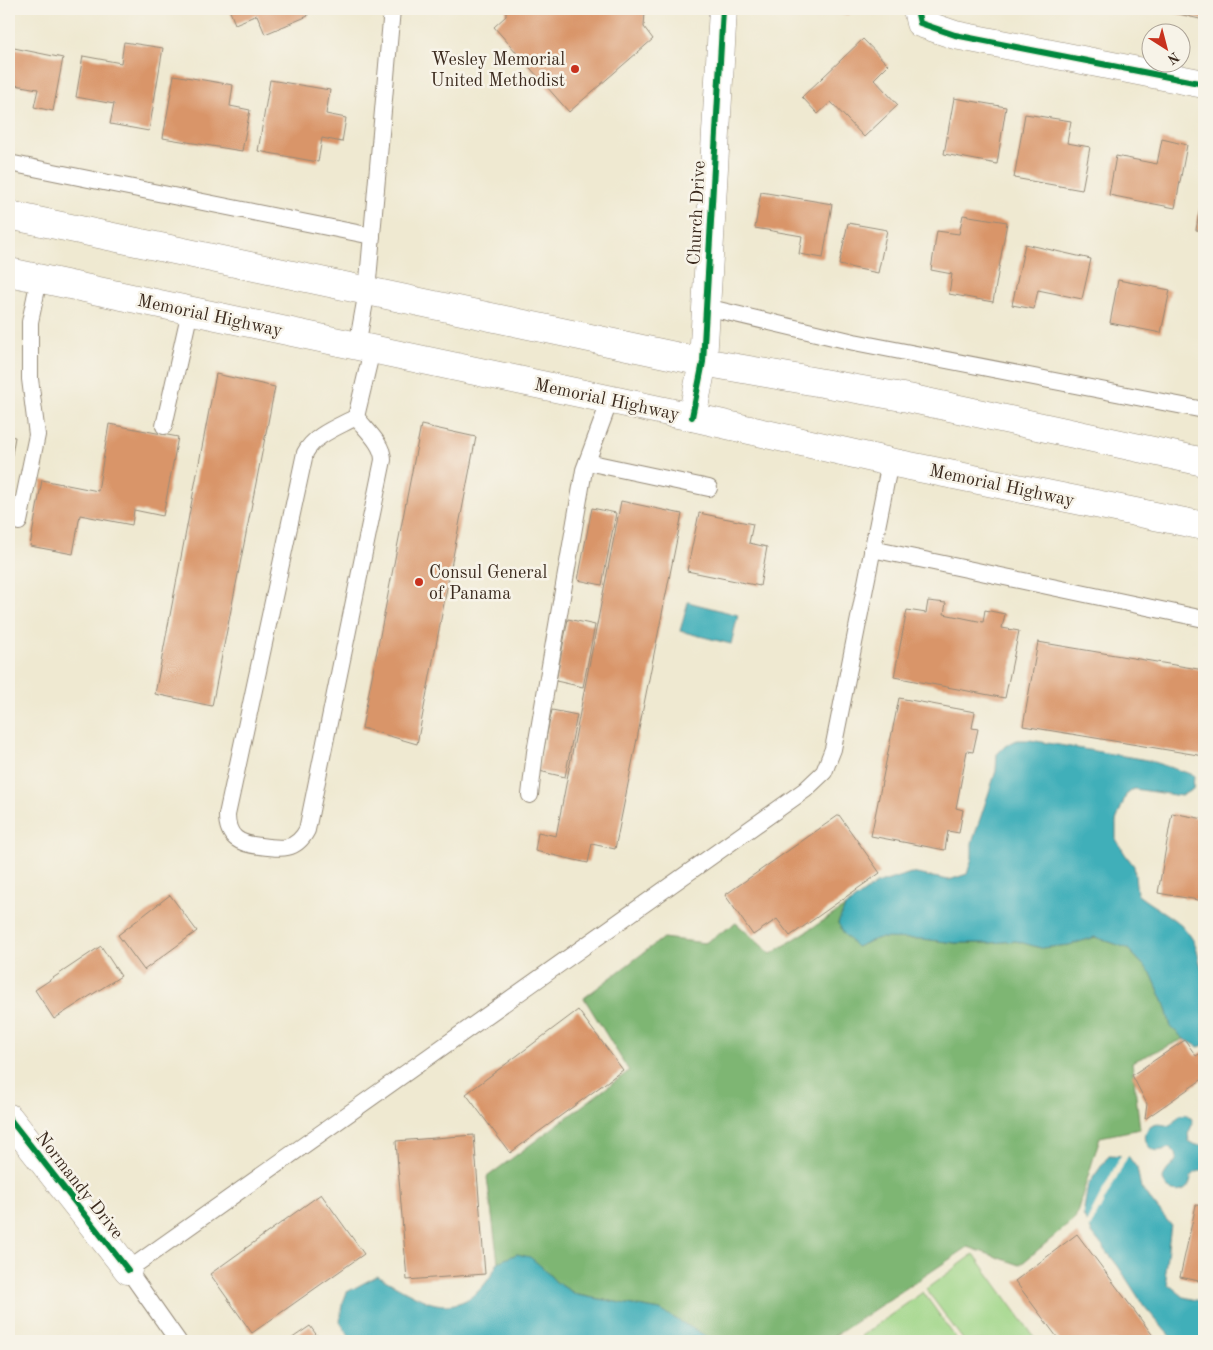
<svg xmlns="http://www.w3.org/2000/svg" width="1213" height="1350" font-family="'Old Standard TT',serif">
<rect width="100%" height="100%" fill="#f7f3e8"/>
<filter id="ink" filterUnits="userSpaceOnUse"><feTurbulence type="fractalNoise" baseFrequency=".02" numOctaves="2"/><feDisplacementMap in="SourceGraphic" scale="10" xChannelSelector="R" yChannelSelector="G"/><feConvolveMatrix kernelMatrix="1 2 1 2 8 2 1 2 1" color-interpolation-filters="sRGB"/></filter>
<filter id="wash" filterUnits="userSpaceOnUse"><feTurbulence type="fractalNoise" baseFrequency=".0096" numOctaves="4" result="noise"/><feDisplacementMap in="SourceGraphic" scale="20" xChannelSelector="R" yChannelSelector="G"/><feGaussianBlur stdDeviation="1.12" result="paint"/><feColorMatrix in="noise" values="0 0 0 0 0 0 0 0 0 0 0 0 0 0 0 0 0 1.4 0 .05"/><feComposite in="paint" operator="in"/></filter>
<g filter="url(#wash)">
<rect width="100%" height="100%" fill="#efe9d1"/>
<g fill="#9ed586" stroke="#6c8052">
<polygon points="974,1254 1035,1338 1030,1341 964,1341 926,1289"/>
<polygon points="923,1292 958,1341 865,1341 861,1336"/>
</g>
<polygon fill="#7eb673" stroke="#5c7048" points="845,907 838,923 856,947 878,938 923,939 955,943 990,943 1016,941 1041,948 1069,945 1095,937 1127,948 1151,973 1165,1005 1171,1027 1184,1039 1132,1062 1140,1129 1100,1137 1075,1219 1020,1265 968,1247 827,1341 714,1341 660,1310 577,1295 556,1282 542,1267 517,1254 498,1262 487,1177 629,1071 584,998 663,938 705,943 736,923 771,954"/>
<g fill="#3fafb9" stroke="#3d6c6c">
<polygon points="688,602 738,615 731,644 680,631"/>
<path d="M1017,740H1030L1147,760L1194,775L1193,789L1181,796L1134,789L1126,795L1116,821V839L1125,854L1134,866L1137,894C1156,910 1184,920 1195,944C1199,953 1199,964 1204,974V1045L1199,1047L1184,1039L1171,1027L1165,1005L1151,973L1127,948L1095,937L1069,945L1041,948L1016,941L990,943H955L923,939L878,938L856,947L844,934L838,923L845,907L876,884L911,873L949,880L967,874L972,858V843L996,771L997,754L1005,746Z"/>
<path d="M1186,1114L1191,1118L1193,1123L1188,1134L1189,1141L1196,1145H1204V1171C1200,1171 1196,1171 1193,1175C1189,1179 1192,1177 1190,1182C1187,1193 1175,1194 1167,1188L1163,1180C1164,1165 1188,1161 1170,1148C1164,1149 1160,1152 1154,1150C1143,1146 1142,1129 1154,1125C1159,1123 1164,1125 1170,1126L1180,1115Z"/>
<polygon points="1109,1155 1128,1156 1137,1168 1141,1188 1171,1225 1165,1271 1168,1284 1184,1297 1204,1302 1204,1341 1174,1341 1144,1306 1118,1266 1092,1233 1083,1215 1088,1185"/>
<path d="M517,1254L530,1257L542,1267L556,1282L577,1295L660,1310L715,1341H352L340,1322L342,1305L347,1292L377,1276C392,1283 422,1302 436,1304C466,1310 487,1287 498,1262Z"/>
</g>
<polygon fill="#efe9d1" points="1122,1153 1129,1154 1088,1232 1085,1225"/>
<g id="blocks">
<g fill="#d99569">
<polygon points="229,9 305,9 308,16 265,34 257,15 235,24"/>
<polygon points="506,9 666,9 666,13 645,11 644,27 653,39 569,112 494,27 506,16"/>
<polygon points="801,9 850,9 849,15 801,10"/>
<polygon points="1171,9 1204,9 1204,20 1170,12"/>
<polygon points="863,39 888,65 874,79 898,105 864,137 831,102 818,114 802,97"/>
<polygon points="124,42 163,48 149,131 110,124 114,104 76,97 83,56 121,63"/>
<polygon points="9,47 63,58 53,111 34,107 38,89 9,84"/>
<polygon points="174,75 233,85 230,106 250,110 242,151 163,138"/>
<polygon points="270,80 330,90 326,114 346,118 342,142 322,138 318,162 258,151"/>
<polygon points="954,98 1006,107 997,164 944,154"/>
<polygon points="1025,114 1071,121 1067,143 1090,147 1082,190 1014,178"/>
<polygon points="1162,139 1187,145 1175,208 1109,195 1116,156 1157,164"/>
<polygon points="1203,189 1204,189 1204,231 1196,230"/>
<polygon points="761,192 832,204 823,258 799,254 802,236 755,228"/>
<polygon points="963,215 1007,222 993,302 949,294 952,274 931,270 937,231 959,234"/>
<polygon points="848,223 887,230 878,273 839,265"/>
<polygon points="1025,244 1091,259 1082,299 1038,290 1034,309 1012,305"/>
<polygon points="1118,280 1170,290 1161,333 1110,323"/>
<polygon points="216,374 275,387 212,706 155,694"/>
<polygon points="109,424 178,437 163,516 134,510 132,525 80,515 73,554 30,546 42,480 98,491"/>
<polygon points="421,425 476,437 417,744 362,728"/>
<polygon points="9,436 15,437 10,466 9,466"/>
<polygon points="621,501 682,514 615,849 592,844 588,863 535,851 538,832 556,836"/>
<polygon points="592,508 616,513 602,585 578,580"/>
<polygon points="699,513 753,524 749,543 767,547 760,586 687,571"/>
<polygon points="928,601 946,603 944,614 983,622 985,610 1005,614 1002,628 1019,631 1005,698 894,677 907,610 926,613"/>
<polygon points="568,619 595,625 583,687 556,681"/>
<polygon points="1038,642 1204,670 1204,756 1023,726"/>
<polygon points="899,698 975,712 972,728 978,729 973,752 967,751 956,808 963,810 959,833 948,831 945,850 871,836"/>
<polygon points="552,710 577,715 565,777 539,771"/>
<polygon points="1172,813 1204,819 1204,901 1158,893"/>
<polygon points="839,815 880,873 790,936 777,919 753,935 725,895"/>
<polygon points="170,895 197,931 144,970 118,935"/>
<polygon points="101,946 121,976 54,1019 35,990"/>
<polygon points="578,1010 623,1070 510,1153 466,1094"/>
<polygon points="1185,1040 1196,1056 1204,1051 1204,1078 1145,1119 1147,1104 1132,1075"/>
<polygon points="474,1135 485,1274 407,1280 396,1141"/>
<polygon points="321,1194 364,1254 252,1333 210,1274"/>
<polygon points="1196,1205 1204,1206 1204,1282 1180,1277"/>
<polygon points="1077,1234 1157,1341 1060,1341 1015,1281"/>
<polygon points="310,1326 321,1341 288,1341"/>
</g>
</g>
</g>
<g filter="url(#ink)">
<use href="#blocks" fill-opacity="0" stroke="#958a78" stroke-width="1"/>
<g fill="none" stroke-linecap="round" stroke-linejoin="round">
<defs>
<g id="service">
<polyline points="9,163 372,236"/>
<polyline points="706,307 854,342 1204,410"/>
<polyline points="357,346 367,291 392,9"/>
<path d="M356,417C366,430 383,444 383,460L307,830C296,851 281,849 260,846C240,844 227,838 227,815L305,453C314,435 338,427 356,417Z"/>
<polyline points="356,417 372,350"/>
<polyline points="164,426 190,311"/>
<polyline points="587,462 709,488"/>
<polyline points="19,522 37,435 30,379 30,322 39,279"/>
<polyline points="872,549 1204,619"/>
<polyline points="530,795 535,752 584,470 610,400"/>
<polyline points="178,1341 128,1270 805,790 824,772 833,749 890,462"/>
</g>
<g id="minor">
<polyline points="917,9 920,23 955,35 1204,84"/>
<polyline points="692,417 703,362 723,9"/>
<polyline points="9,1118 128,1270"/>
</g>
<g id="secondary">
<polyline points="9,215 703,362 908,398 1204,462"/>
<polyline points="9,272 692,417 890,462 1204,526"/>
</g>
</defs>
<use href="#service" stroke="#958a78" stroke-width="18"/>
<use href="#minor" stroke="#958a78" stroke-width="29"/>
<use href="#secondary" stroke="#958a78" stroke-width="29"/>
<use href="#service" stroke="#fff" stroke-width="16"/>
<use href="#minor" stroke="#fff" stroke-width="28"/>
<use href="#secondary" stroke="#fff" stroke-width="28"/>
<defs>
<g id="cycleway">
<polyline points="917,9 920,23 955,35 1204,84"/>
<polyline points="692,417 703,362 723,9"/>
<polyline points="9,1118 128,1270"/>
</g>
</defs>
<use href="#cycleway" stroke="#f7f3e8" stroke-width="9"/>
<use href="#cycleway" stroke="#00873e" stroke-width="6"/>
</g>
</g>
<g fill="#c8321e" stroke="#f7f3e8" stroke-width="2">
<circle cx="575" cy="69" r="5"/>
<circle cx="419" cy="582" r="5"/>
</g>
<g text-anchor="middle" stroke-width="5" stroke-linejoin="round" paint-order="stroke">
<g font-size="18" fill="#3b2a1e" stroke="#f7f3e8" text-anchor="end">
<text x="565" y="65">Wesley Memorial<tspan x="565" dy="21">United Methodist</tspan></text>
<text x="429" y="578" text-anchor="start">Consul General<tspan x="429" dy="21">of Panama</tspan></text>
</g>
<g font-size="18" fill="#3b2a1e" stroke="#f7f3e8">
<text transform="translate(696 213) rotate(-87)" y="6">Church Drive</text>
<text transform="translate(210 315) rotate(12)" y="6">Memorial Highway</text>
<text transform="translate(607 399) rotate(12)" y="6">Memorial Highway</text>
<text transform="translate(1002 485) rotate(12)" y="6">Memorial Highway</text>
<text transform="translate(80 1185) rotate(52)" y="6">Normandy Drive</text>
</g>
</g>
<rect width="1213" height="1350" fill="none" stroke="#f7f3e8" stroke-width="30"/>
<g transform="translate(1166 48) rotate(144)"><circle r="24" fill="#f7f3e8" stroke="#aca397"/>
<path d="M0-4L9 19L0 12L-9 19Z" fill="#c8321e"/>
<text y="-8" font-size="14" font-weight="bold" text-anchor="middle" fill="#3b2a1e">N</text>
</g>
</svg>
